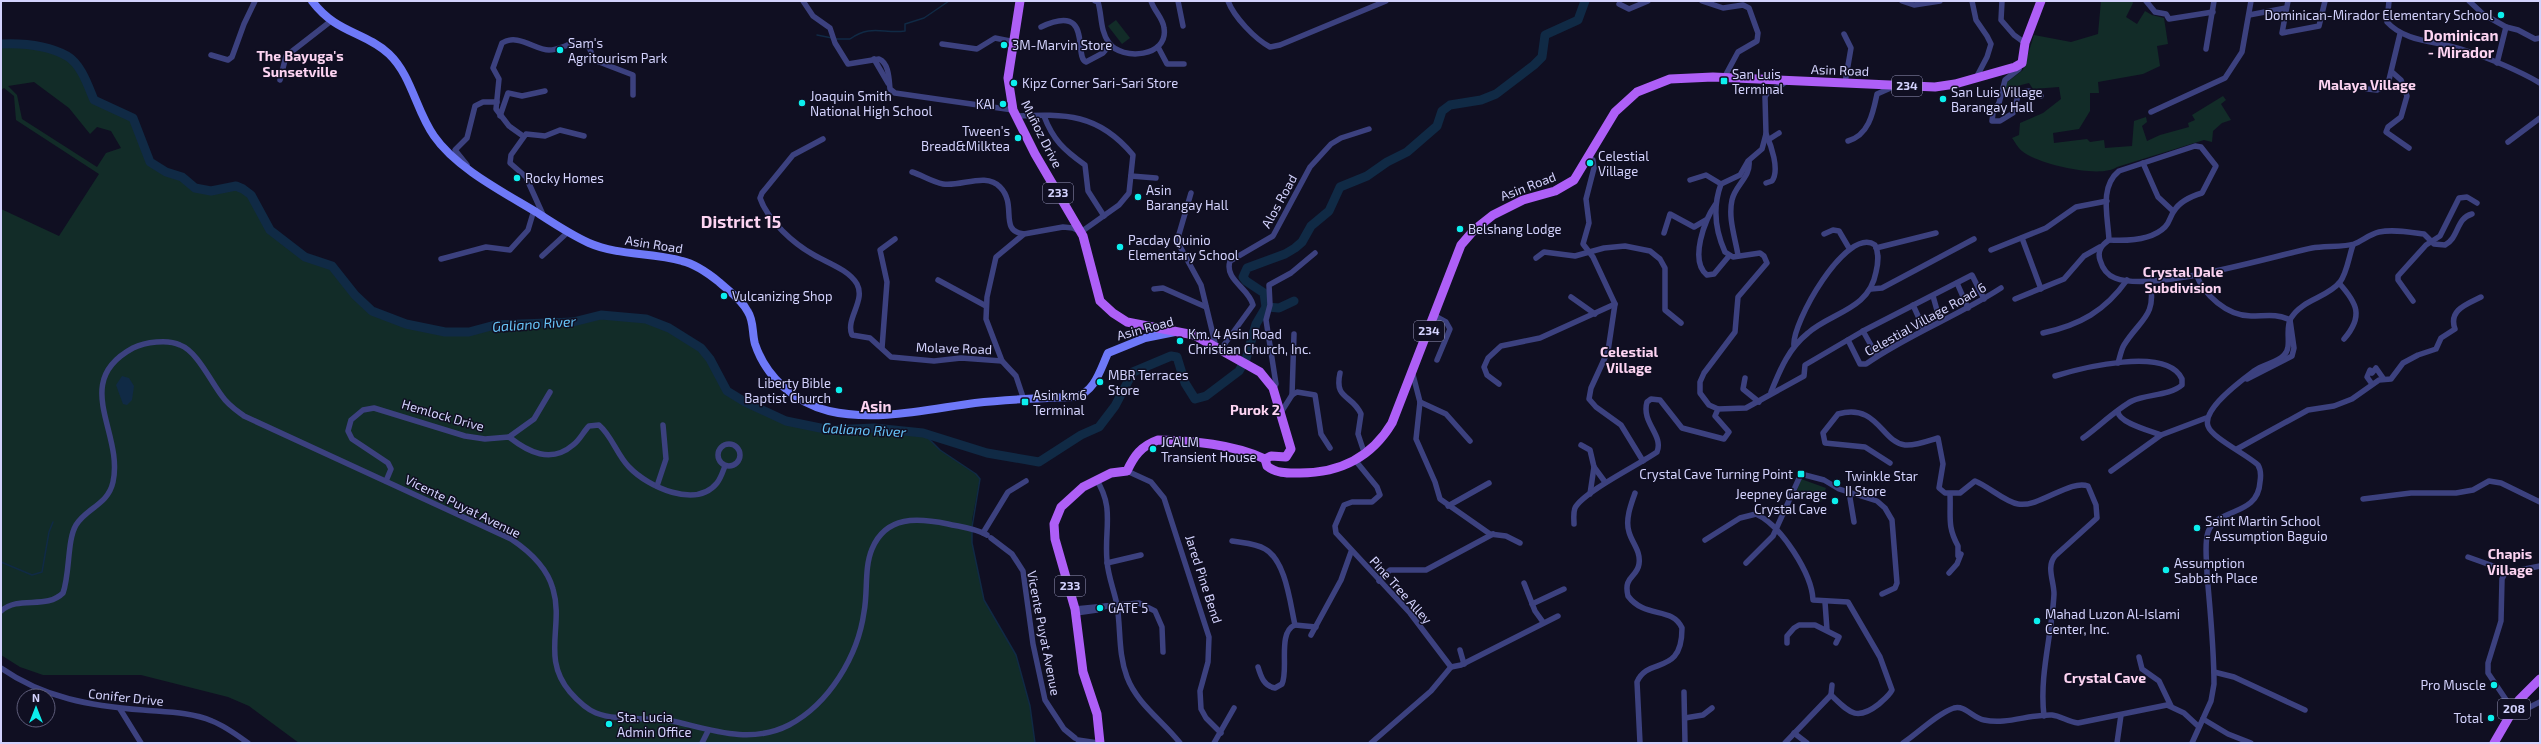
<svg xmlns="http://www.w3.org/2000/svg" width="2541" height="744" font-family="'Exo 2',sans-serif">
<rect width="100%" height="100%" fill="#100f22"/>
<g fill="#122c28" fill-rule="evenodd">
<path d="M2101,1H2132L2133,3L2126,17L2137,24L2145,11L2152,15L2164,18L2168,44L2157,46L2160,66L2143,74L2098,82L2099,93H2090V111L2079,129L2053,133L2054,143L2087,139L2090,142L2104,140L2105,148L2132,146L2134,121L2146,117L2147,122L2142,126L2147,141L2160,135L2189,127L2188,123L2195,120L2192,115L2223,96L2226,100L2221,104L2231,120L2222,123L2213,131L2212,142L2204,140L2117,167C2101,179 2037,164 2022,151C2018,148 2015,142 2012,138L2019,135L2020,123L2043,113L2061,99L2059,87L2033,89L2029,83L2021,85L2015,89H2005L2006,83L2023,70L2034,35L2071,42L2098,34Z"/>
<polygon points="1116,20 1130,38 1122,44 1108,26"/>
<path d="M26,42L68,56L82,72L94,100L133,118L150,162L166,172L182,177L195,188L211,191L236,186L243,189L251,195L270,231L305,257L332,266L355,295L373,311L406,324L445,332H469L495,325L573,322L601,315L646,319L669,328L701,348L710,359L727,391L745,402L786,421L830,430L874,428L923,433L940,450L976,474L980,479L972,520V543L984,600L1016,655L1030,706L1035,743H299L249,706L228,697L141,675H43L20,667L1,655V209L59,236L99,174L16,120L14,96L4,88L1,90V44ZM34,82L69,108L90,134L97,127L111,131L121,148L106,153L97,167L22,119L17,95L8,86Z"/>
<polygon points="1801,479 1826,488 1821,502 1796,493"/>
</g>
<polygon fill="#102a45" points="122,376 129,378 134,386 132,400 127,405 123,404 116,385"/>
<g fill="none" stroke-linecap="round" stroke-linejoin="round">
<g stroke="#102a45" stroke-width="1.5">
<polyline points="817,35 832,38"/>
<path d="M836,39H850C871,24 883,34 905,31V24L924,18L949,1"/>
<polyline points="923,433 940,450 976,474 980,479 972,527"/>
<polyline points="972,530 972,543 984,600 1016,655 1030,706 1035,743"/>
<polyline points="1,562 32,575 42,572 49,532 53,522"/>
</g>
<g stroke="#102a45" stroke-width="9">
<path d="M1,44C23,43 47,45 67,56C81,64 88,86 94,100L133,118L150,162L166,172L182,177L195,188L211,191L236,186L243,189L251,195L270,230L305,257L332,266L355,295L372,311L406,324L445,332H469L495,325L573,322L601,315L646,319L669,328L701,348L710,359L727,391L745,402L786,421L830,430L874,428L923,433L987,453L1039,462L1081,435L1099,427L1115,406L1133,372L1171,356L1177,357L1185,383L1195,399L1206,396L1239,371L1246,359L1256,324L1266,307L1264,293L1246,281L1243,277L1247,268L1285,254L1295,248L1302,242L1311,226L1329,211L1340,187L1367,176L1387,162L1407,152L1437,126L1442,111L1450,105L1481,100L1496,94L1534,65L1542,57L1545,35L1578,20L1585,1"/>
<polyline points="1266,307 1279,308 1294,301"/>
</g>
<g stroke="#3c417f" stroke-width="5.5">
<path d="M803,1L813,16L830,28L835,43L848,64L879,59C889,63 889,79 890,89L895,93L1013,110"/>
<path d="M1095,1L1098,2C1102,15 1100,31 1109,43C1122,61 1169,57 1164,28C1163,18 1154,11 1151,1"/>
<polyline points="1178,1 1183,26"/>
<path d="M1228,1C1234,17 1255,39 1270,47L1280,45L1386,1"/>
<polyline points="1702,1 1723,8 1743,5 1749,8 1758,33 1757,41 1738,52 1724,78"/>
<polyline points="1902,1 1914,5 1940,1"/>
<polyline points="1972,1 1976,20 1987,36 1991,44 1987,57 1976,78"/>
<polyline points="2002,1 2001,20 2014,35 2025,43"/>
<polyline points="2146,1 2155,12 2166,14 2169,19 2213,12"/>
<polyline points="2288,1 2282,33 2319,26 2325,1"/>
<path d="M2389,1L2387,22C2405,42 2436,41 2461,49C2488,58 2516,69 2540,83"/>
<polyline points="2469,1 2483,14 2506,27 2518,30 2535,39 2540,38"/>
<polyline points="1619,4 1629,9 1648,1"/>
<polyline points="2249,15 2286,8"/>
<path d="M1041,27C1094,2 1073,57 1086,62L1103,53L1110,45"/>
<polyline points="1844,34 1851,48 1845,83"/>
<polyline points="942,44 977,49 995,38 1015,42"/>
<polyline points="1158,47 1167,64 1184,64"/>
<polyline points="2206,49 2214,1"/>
<polyline points="211,55 228,60 232,57 244,24 255,1"/>
<polyline points="874,59 888,83"/>
<polyline points="2497,63 2506,27"/>
<polyline points="2019,69 2005,80 1999,103 1993,113 1992,121 2000,121 2013,113 2018,96 2022,92 2029,91 2041,96"/>
<polyline points="2392,72 2401,80 2407,96 2401,117 2388,127 2386,132 2409,148"/>
<polyline points="280,80 286,56 331,21"/>
<polyline points="2367,89 2377,90 2388,84 2400,34"/>
<polyline points="2151,112 2225,78 2242,52 2251,1"/>
<polyline points="500,116 508,93 522,96 545,91"/>
<path d="M1015,116C1066,114 1098,113 1133,155L1129,193L1119,205L1081,232L1073,228L1063,227L1024,234L996,257L987,297L986,319L1002,361L1016,376L1024,400"/>
<path d="M1044,116C1053,140 1064,150 1085,165L1088,191L1104,216"/>
<path d="M1766,134C1771,145 1780,170 1772,181L1766,183"/>
<path d="M523,136L509,126L496,109L499,79L493,68L502,43C518,33 535,50 549,50C562,50 573,39 585,44C591,46 591,55 594,60L633,75V95"/>
<path d="M823,139L793,155L762,193L760,198C768,221 794,244 814,255C828,263 849,270 857,284C866,301 845,319 852,335L870,338L891,357L934,361L961,358L1002,361"/>
<polyline points="1768,140 1779,133"/>
<path d="M1848,141C1869,135 1873,113 1877,94L1895,86"/>
<polyline points="2508,142 2540,118"/>
<path d="M2195,146L2201,147L2216,166L2202,193C2192,196 2180,201 2174,211C2170,216 2170,222 2165,227C2152,240 2126,241 2109,240C2108,217 2099,187 2119,171Z"/>
<polyline points="1589,157 1593,160 1594,168 1586,199 1589,223 1583,244 1593,257 1615,304 1608,351 1591,388 1589,399 1596,407 1621,425 1643,461"/>
<polyline points="2143,163 2158,197 2173,211"/>
<polyline points="467,165 455,150 467,138 475,106 483,102 497,102"/>
<path d="M912,172C922,175 932,182 943,184C961,187 986,172 1000,187C1018,205 998,231 1024,234"/>
<polyline points="1131,176 1156,178"/>
<polyline points="1690,180 1706,175 1721,184"/>
<polyline points="1191,193 1177,241 1201,285 1216,347"/>
<path d="M1715,205C1705,219 1689,261 1707,275L1714,274L1729,256"/>
<polyline points="544,217 526,177 510,163 511,155 526,134 545,136 560,130 584,136"/>
<polyline points="1664,233 1670,214 1694,227 1706,220"/>
<polyline points="1824,234 1833,230 1839,231 1849,248"/>
<polyline points="2022,238 2041,289"/>
<path d="M2109,240C2102,245 2097,250 2100,260C2102,267 2107,275 2115,278C2152,293 2269,257 2312,248C2323,246 2345,247 2354,244C2362,241 2370,234 2379,232C2393,229 2409,232 2424,234L2434,244L2445,245C2459,238 2456,218 2472,214"/>
<polyline points="1876,248 1936,233"/>
<polyline points="1991,250 2046,228 2076,207 2107,201"/>
<path d="M1738,255C1735,237 1728,218 1732,200C1735,185 1751,177 1749,161"/>
<polyline points="542,256 568,232"/>
<polyline points="1536,258 1544,252 1575,256 1604,248 1625,246 1650,251 1660,259 1665,268 1665,310 1681,323"/>
<polyline points="441,259 486,247 510,250 528,230 534,210"/>
<path d="M2196,274C2204,295 2227,316 2251,316C2266,316 2276,313 2290,320"/>
<polyline points="938,280 986,306"/>
<polyline points="1957,283 1968,308"/>
<path d="M2339,283C2357,303 2364,316 2344,339"/>
<polyline points="1154,289 1163,288 1206,307"/>
<polyline points="1871,289 1882,288 1974,239"/>
<polyline points="1933,296 1940,321"/>
<polyline points="1571,297 1595,314"/>
<polyline points="2015,299 2064,279 2084,256 2100,247"/>
<polyline points="2413,301 2398,280 2398,276 2426,245 2440,236 2459,198 2467,197 2477,203"/>
<polyline points="1913,305 1924,329"/>
<polyline points="1435,316 1446,322 1450,329 1437,360"/>
<polyline points="1863,331 1877,356"/>
<path d="M2043,333C2080,325 2105,311 2127,280"/>
<path d="M1848,340L1860,364H1866C1909,334 1958,316 2001,288"/>
<polyline points="882,348 887,282 880,250 895,239"/>
<path d="M1221,349L1253,305C1249,288 1224,280 1230,261L1273,236L1310,167L1331,144L1341,138L1369,129"/>
<path d="M2118,363C2120,357 2121,350 2124,345C2140,319 2157,317 2150,281"/>
<polyline points="1412,371 1420,402 1416,439 1435,482 1440,499 1490,534 1506,536 1520,543"/>
<path d="M1340,373C1334,400 1352,394 1361,414L1358,434L1365,455"/>
<path d="M2055,376C2081,368 2167,346 2182,379V385C2169,396 2147,394 2132,401C2118,408 2097,428 2083,438"/>
<polyline points="1745,378 1743,389 1759,402"/>
<polyline points="2247,379 2292,356 2294,348 2290,320"/>
<polyline points="1499,384 1487,375 1484,367 1488,358 1501,346 1540,338 1615,304"/>
<polyline points="2372,384 2367,377 2370,370 2372,373 2376,368 2383,378"/>
<polyline points="1273,388 1276,384 1266,320 1270,305 1269,285 1291,273 1315,253"/>
<path d="M1771,392C1780,370 1788,349 1808,333C1832,312 1869,310 1876,272C1878,264 1879,252 1875,245C1847,225 1791,324 1794,346"/>
<polyline points="1292,395 1294,334"/>
<polyline points="1420,402 1446,414 1470,441"/>
<path d="M1718,409L1709,405L1700,393V382L1704,373L1735,332L1738,297L1767,263L1764,256L1760,253L1733,257L1725,252C1715,230 1713,206 1721,184L1740,175L1748,161L1762,149L1766,134L1765,97C1769,87 1780,89 1786,81"/>
<path d="M2118,412C2119,423 2151,431 2161,435"/>
<polyline points="1280,414 1292,395 1297,392 1315,395 1321,434 1330,448"/>
<polyline points="509,437 534,419 550,392"/>
<circle cx="729" cy="455" r="11"/>
<polyline points="1581,445 1590,450 1594,467 1605,482"/>
<path d="M2237,449L2308,410L2334,406L2352,399L2379,380L2391,379L2403,363L2418,355L2436,349L2441,338L2455,329C2448,310 2467,304 2481,297"/>
<polyline points="1355,460 1377,487 1380,495 1372,502 1352,502 1344,505 1335,526 1336,533 1410,613 1451,667 1431,691 1371,743"/>
<path d="M1890,463L1865,447L1825,443L1823,433L1838,414C1878,403 1881,442 1905,445C1915,446 1928,441 1938,438L1943,464L1939,488L1945,493H1960L1975,481C1988,486 2005,502 2018,504C2039,508 2070,479 2088,486L2096,505L2097,518L2055,556C2046,567 2054,581 2054,594C2052,635 2039,675 2044,716"/>
<polyline points="1127,471 1151,482 1164,498 1209,637 1208,662 1200,691 1201,709 1206,718 1221,733"/>
<polyline points="2111,471 2161,435 2206,418"/>
<path d="M1096,479C1115,508 1104,529 1107,561C1108,576 1114,590 1117,605C1121,630 1118,653 1127,677C1137,704 1163,721 1180,743"/>
<path d="M386,481L391,469L388,463L352,439L348,431L351,420L363,410L374,408L465,436L485,439L509,437C528,452 551,464 573,445C580,440 583,432 589,426L599,425C612,436 617,455 629,467C648,487 696,509 717,483C721,478 723,471 725,466"/>
<polyline points="657,486 666,459 663,425"/>
<polyline points="1849,492 1854,522"/>
<path d="M1635,493C1631,504 1625,520 1629,532C1632,543 1641,551 1639,564C1637,578 1623,576 1628,596C1645,619 1672,606 1682,628C1682,677 1648,656 1637,682L1640,743"/>
<polyline points="1590,494 1594,467"/>
<polyline points="2363,499 2411,493 2456,493 2473,490 2489,481 2501,483 2540,502"/>
<polyline points="1448,506 1489,483"/>
<path d="M1574,524C1574,519 1573,513 1575,508C1583,492 1640,464 1657,452C1664,435 1641,423 1647,402L1651,399L1660,400L1682,428L1724,439L1729,432L1715,416L1718,409L1746,408L1804,376L1805,365L1863,331L1972,275L1984,299"/>
<polyline points="983,533 1008,492 1026,481"/>
<polyline points="991,538 1012,554 1023,571 1033,644 1045,700 1064,729 1075,738"/>
<path d="M1705,540L1740,518L1756,514C1781,525 1812,574 1813,600L1848,602L1880,657L1892,690C1889,696 1883,700 1879,704C1856,722 1849,712 1831,695L1832,685"/>
<path d="M1232,541C1243,543 1255,543 1265,549C1286,561 1290,603 1295,625L1316,627"/>
<polyline points="2468,557 2496,567 2505,573"/>
<polyline points="1107,563 1141,555"/>
<polyline points="1746,563 1773,536 1801,474 1824,480 1839,489 1877,501 1885,508 1892,520 1897,583 1895,588 1882,594"/>
<path d="M1949,573L1957,564L1961,554L1958,556V546C1947,526 1951,517 1950,494"/>
<polyline points="1379,581 1390,570 1426,570 1493,534"/>
<polyline points="1524,583 1535,611 1543,622"/>
<polyline points="1825,602 1827,630"/>
<polyline points="1532,604 1564,589"/>
<polyline points="1106,606 1139,603 1155,611 1162,627 1163,652"/>
<polyline points="1075,609 1106,606 1097,610 1076,613"/>
<path d="M1,611C19,595 46,610 63,593C70,574 67,540 76,525C86,508 108,505 113,482C124,432 70,382 133,348C145,342 168,339 180,345C197,351 211,382 222,396C228,405 236,410 244,416L511,539C529,551 547,567 553,589C564,626 541,658 570,692C577,700 586,709 596,713C619,722 651,716 677,722C714,731 752,744 789,725C829,704 858,656 864,612C868,592 864,568 872,549C886,515 918,518 948,524C961,527 975,528 987,535"/>
<polyline points="1311,635 1341,580 1351,552"/>
<polyline points="1787,643 1787,636 1794,628 1799,625 1815,625 1839,637 1836,643"/>
<polyline points="1460,650 1464,664"/>
<polyline points="2139,657 2142,669 2159,681 2171,706"/>
<path d="M1258,667C1261,677 1264,686 1275,688L1282,684C1289,670 1277,632 1295,625"/>
<polyline points="1451,667 1461,665 1558,616"/>
<path d="M1,668C44,698 91,706 143,710C165,712 191,712 212,721C225,726 237,735 248,743"/>
<polyline points="2214,672 2234,677 2305,710"/>
<polyline points="1684,692 1685,743"/>
<polyline points="120,709 141,743"/>
<polyline points="2513,710 2488,673 2488,663 2501,621 2502,579 2505,573 2540,566"/>
<polyline points="2510,717 2540,702"/>
<polyline points="1685,718 1703,715 1712,708"/>
<polyline points="2203,719 2228,734 2251,743"/>
<polyline points="1794,733 1807,743"/>
<polyline points="1078,740 1098,743"/>
<polyline points="702,743 708,731"/>
<polyline points="1214,743 1234,708"/>
<polyline points="1785,743 1831,695"/>
<path d="M1903,743C1917,734 1938,713 1954,708C1965,705 1973,718 1984,720C2007,725 2029,714 2052,715C2061,716 2068,722 2078,723L2167,705L2184,713L2198,726"/>
<polyline points="2117,743 2121,715"/>
<path d="M2192,743L2211,701L2214,684C2214,647 2210,610 2207,574C2207,561 2204,544 2208,532C2217,507 2258,517 2260,482C2261,476 2261,470 2258,465C2246,454 2212,438 2208,426C2202,409 2242,380 2254,371C2263,364 2277,363 2284,355C2293,347 2284,329 2291,318C2303,299 2327,298 2340,282C2347,273 2349,256 2353,245"/>
</g>
<path stroke="#6e79f8" stroke-width="8" d="M312,1C337,34 364,31 389,54C412,76 416,111 434,136C456,168 503,192 536,212C553,223 571,235 589,243C619,256 652,252 682,261C695,264 708,273 719,282C729,291 742,300 748,312C754,321 752,334 755,344C766,377 795,403 829,411C876,422 929,409 975,403C1008,399 1042,398 1075,397C1095,392 1100,370 1108,353L1145,338L1175,332"/>
<g stroke="#ae5ff7" stroke-width="9">
<polyline points="1020,1 1008,78 1013,110 1035,154 1083,236 1100,301 1113,313 1127,322 1194,335 1260,372 1273,388 1291,449 1286,457 1271,456 1265,459"/>
<path d="M1265,459L1267,466C1277,474 1289,473 1300,473C1339,473 1371,458 1392,423L1461,245L1474,230L1493,215L1523,200L1555,191L1574,180L1615,112L1637,92L1670,79L1713,77L1935,87L1955,84L2015,67L2022,63L2025,43L2041,1"/>
<path d="M1100,743L1097,714L1083,672L1075,609L1055,539L1054,524L1061,507L1083,487L1111,473L1127,471C1134,456 1141,446 1158,440C1194,441 1232,444 1265,459"/>
<polyline points="2494,743 2519,700 2540,679"/>
</g>
</g>
<g fill="#0cefee" stroke="#100f22" stroke-width="1.5">
<circle cx="2501" cy="15" r="4"/>
<circle cx="1004" cy="45" r="4"/>
<circle cx="560" cy="50" r="4"/>
<rect x="1720" y="77" width="8" height="8" rx="2"/>
<circle cx="1014" cy="83" r="4"/>
<circle cx="1943" cy="99" r="4"/>
<circle cx="802" cy="103" r="4"/>
<circle cx="1003" cy="104" r="4"/>
<circle cx="1018" cy="138" r="4"/>
<circle cx="1590" cy="163" r="4"/>
<circle cx="517" cy="178" r="4"/>
<circle cx="1138" cy="197" r="4"/>
<circle cx="1460" cy="229" r="4"/>
<circle cx="1120" cy="247" r="4"/>
<circle cx="724" cy="296" r="4"/>
<circle cx="1180" cy="341" r="4"/>
<circle cx="1100" cy="382" r="4"/>
<circle cx="839" cy="390" r="4"/>
<rect x="1021" y="398" width="8" height="8" rx="2"/>
<circle cx="1153" cy="449" r="4"/>
<rect x="1797" y="470" width="8" height="8" rx="2"/>
<circle cx="1837" cy="483" r="4"/>
<circle cx="1835" cy="501" r="4"/>
<circle cx="2197" cy="528" r="4"/>
<circle cx="2166" cy="570" r="4"/>
<circle cx="1100" cy="608" r="4"/>
<circle cx="2037" cy="621" r="4"/>
<circle cx="2494" cy="685" r="4"/>
<circle cx="2491" cy="718" r="4"/>
<circle cx="609" cy="724" r="4"/>
</g>
<g text-anchor="middle" stroke-width="3" stroke-linejoin="round" paint-order="stroke">
<g fill="#100f22" stroke="#9898bb" stroke-width="1">
<rect x="1892" y="76" width="30" height="20" rx="3"/>
<rect x="1043" y="183" width="30" height="20" rx="3"/>
<rect x="1414" y="321" width="30" height="20" rx="3"/>
<rect x="1055" y="576" width="30" height="20" rx="3"/>
<rect x="2498" y="699" width="32" height="20" rx="3"/>
</g>
<g font-size="12" font-weight="bold" fill="#d3d2fd">
<text x="1907" y="90">234</text>
<text x="1058" y="197">233</text>
<text x="1429" y="335">234</text>
<text x="1070" y="590">233</text>
<text x="2514" y="713">208</text>
</g>
<g font-size="13" fill="#d3d2fd" stroke="#100f22" text-anchor="start">
<text x="2493" y="20" text-anchor="end">Dominican-Mirador Elementary School</text>
<text x="568" y="48">Sam's<tspan x="568" dy="15">Agritourism Park</tspan></text>
<text x="1012" y="50">3M-Marvin Store</text>
<text x="1732" y="79">San Luis<tspan x="1732" dy="15">Terminal</tspan></text>
<text x="1022" y="88">Kipz Corner Sari-Sari Store</text>
<text x="1951" y="97">San Luis Village<tspan x="1951" dy="15">Barangay Hall</tspan></text>
<text x="810" y="101">Joaquin Smith<tspan x="810" dy="15">National High School</tspan></text>
<text x="995" y="109" text-anchor="end">KAI</text>
<text x="1010" y="136" text-anchor="end">Tween's<tspan x="1010" dy="15">Bread&amp;Milktea</tspan></text>
<text x="1598" y="161">Celestial<tspan x="1598" dy="15">Village</tspan></text>
<text x="525" y="183">Rocky Homes</text>
<text x="1146" y="195">Asin<tspan x="1146" dy="15">Barangay Hall</tspan></text>
<text x="1468" y="234">Belshang Lodge</text>
<text x="1128" y="245">Pacday Quinio<tspan x="1128" dy="15">Elementary School</tspan></text>
<text x="732" y="301">Vulcanizing Shop</text>
<text x="1188" y="339">Km. 4 Asin Road<tspan x="1188" dy="15">Christian Church, Inc.</tspan></text>
<text x="1108" y="380">MBR Terraces<tspan x="1108" dy="15">Store</tspan></text>
<text x="831" y="388" text-anchor="end">Liberty Bible<tspan x="831" dy="15">Baptist Church</tspan></text>
<text x="1033" y="400">Asin km6<tspan x="1033" dy="15">Terminal</tspan></text>
<text x="1161" y="447">JCALM<tspan x="1161" dy="15">Transient House</tspan></text>
<text x="1793" y="479" text-anchor="end">Crystal Cave Turning Point</text>
<text x="1845" y="481">Twinkle Star<tspan x="1845" dy="15">II Store</tspan></text>
<text x="1827" y="499" text-anchor="end">Jeepney Garage<tspan x="1827" dy="15">Crystal Cave</tspan></text>
<text x="2205" y="526">Saint Martin School<tspan x="2205" dy="15">- Assumption Baguio</tspan></text>
<text x="2174" y="568">Assumption<tspan x="2174" dy="15">Sabbath Place</tspan></text>
<text x="1108" y="613">GATE 5</text>
<text x="2045" y="619">Mahad Luzon Al-Islami<tspan x="2045" dy="15">Center, Inc.</tspan></text>
<text x="2486" y="690" text-anchor="end">Pro Muscle</text>
<text x="617" y="722">Sta. Lucia<tspan x="617" dy="15">Admin Office</tspan></text>
<text x="2483" y="723" text-anchor="end">Total</text>
</g>
<g font-size="13" fill="#d3d2fd" stroke="#100f22">
<text transform="translate(1840 70) rotate(2)" y="5">Asin Road</text>
<text transform="translate(1042 134) rotate(63)" y="5">Muñoz Drive</text>
<text transform="translate(1528 186) rotate(-21)" y="5">Asin Road</text>
<text transform="translate(1279 201) rotate(-61)" y="5">Alos Road</text>
<text transform="translate(654 244) rotate(9)" y="5">Asin Road</text>
<text transform="translate(1925 319) rotate(-29)" y="5">Celestial Village Road 6</text>
<text transform="translate(1145 328) rotate(-15)" y="5">Asin Road</text>
<text transform="translate(954 348) rotate(2)" y="5">Molave Road</text>
<text transform="translate(443 415) rotate(16)" y="5">Hemlock Drive</text>
<text transform="translate(463 506) rotate(26)" y="5">Vicente Puyat Avenue</text>
<text transform="translate(1204 579) rotate(72)" y="5">Jared Pine Bend</text>
<text transform="translate(1401 590) rotate(48)" y="5">Pine Tree Alley</text>
<text transform="translate(1044 633) rotate(79)" y="5">Vicente Puyat Avenue</text>
<text transform="translate(126 697) rotate(6)" y="5">Conifer Drive</text>
</g>
<g font-size="14" font-weight="bold" fill="#fdd4f2" stroke="#100f22">
<text x="300" y="61">The Bayuga's<tspan x="300" dy="16">Sunsetville</tspan></text>
<text x="2367" y="90">Malaya Village</text>
<text x="2183" y="277">Crystal Dale<tspan x="2183" dy="16">Subdivision</tspan></text>
<text x="1629" y="357">Celestial<tspan x="1629" dy="16">Village</tspan></text>
<text x="1255" y="415">Purok 2</text>
<text x="2510" y="559">Chapis<tspan x="2510" dy="16">Village</tspan></text>
<text x="2105" y="683">Crystal Cave</text>
</g>
<g font-size="14" font-style="italic" fill="#66c3f7" stroke="#100f22">
<text transform="translate(534 324) rotate(-4)" y="5">Galiano River</text>
<text transform="translate(864 430) rotate(3)" y="5">Galiano River</text>
</g>
<g font-size="15" font-weight="bold" fill="#fdd4f2" stroke="#100f22">
<text x="2461" y="41">Dominican<tspan x="2461" dy="17">- Mirador</tspan></text>
<text x="876" y="412">Asin</text>
</g>
<g font-size="17" font-weight="bold" fill="#fdd4f2" stroke="#100f22">
<text x="741" y="228">District 15</text>
</g>
</g>
<rect width="2541" height="744" fill="none" stroke="#d3d2fd" stroke-width="4"/>
<g transform="translate(36 708)"><circle r="19" fill="#100f22" stroke="#5e5d7a"/>
<path d="M0-3L7 15L0 10L-7 15Z" fill="#0cefee"/>
<text y="-6" font-size="11" font-weight="bold" text-anchor="middle" fill="#d3d2fd">N</text>
</g>
</svg>
